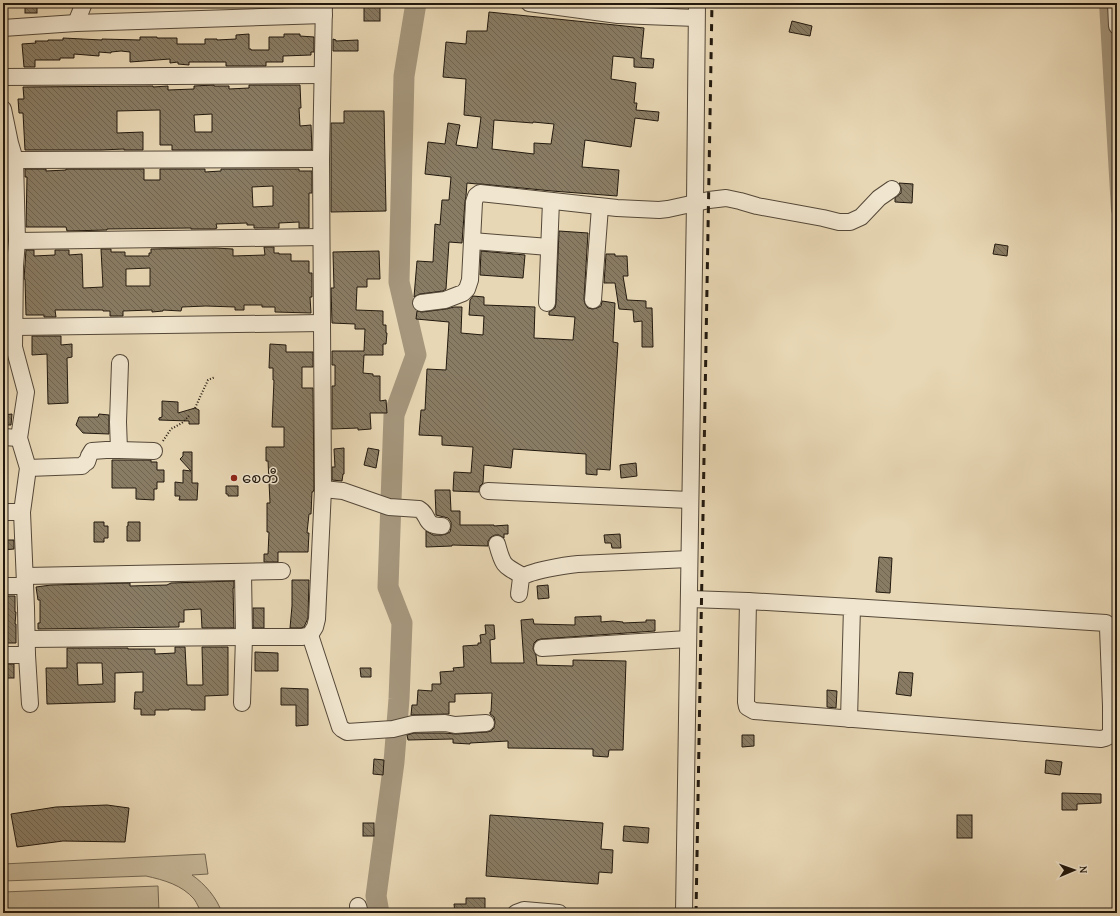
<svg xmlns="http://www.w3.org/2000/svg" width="1120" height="916" font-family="'Gentium Book Plus','Noto Sans Myanmar',serif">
<defs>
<pattern id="building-back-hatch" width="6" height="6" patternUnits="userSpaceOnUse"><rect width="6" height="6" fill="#897c64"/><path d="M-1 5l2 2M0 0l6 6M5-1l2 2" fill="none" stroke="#706551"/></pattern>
</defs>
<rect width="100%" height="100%" fill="#e8d7b4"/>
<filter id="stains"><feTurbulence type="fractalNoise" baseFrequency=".005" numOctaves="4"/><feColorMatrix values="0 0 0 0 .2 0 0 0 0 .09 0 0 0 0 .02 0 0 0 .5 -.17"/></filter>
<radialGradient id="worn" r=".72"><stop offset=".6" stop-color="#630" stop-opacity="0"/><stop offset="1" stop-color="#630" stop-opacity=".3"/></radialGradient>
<g fill="#c6b798" stroke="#746853">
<path d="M205,854L208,874L192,875C205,884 217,898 222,913H202C199,909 197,903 194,899C182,885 164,880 146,876L3,881V864Z"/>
<polygon points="158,886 159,913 3,913 3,892"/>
</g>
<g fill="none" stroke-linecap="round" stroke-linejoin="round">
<polyline stroke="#a5967c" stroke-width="12" points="1105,3 1117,210"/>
<polyline stroke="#a5967c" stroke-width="21" points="379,913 376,896 394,762 399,699 402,623 388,587 394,415 416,355 399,282 404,76 416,3"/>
</g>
<g fill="url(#building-back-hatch)" stroke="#22190e" fill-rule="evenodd">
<rect x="25" y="3" width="12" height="10"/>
<rect x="364" y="3" width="16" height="18"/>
<path d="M489,12L644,28L641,58L654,59L653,68L634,67V58L613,56L611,79L636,83L634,103H637L636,110L659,112L658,121L635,118L631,147L585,140L582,167L619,170L617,196L552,191L481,184H477L467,183L466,196L465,202L462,243L449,242L446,289L443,291L420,294L414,297L417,261L433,262L435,224L440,225L442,200H449L451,177L425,174L428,142L445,144L448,123L460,125L456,145L477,148L481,117L464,115L466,79L443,77L446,42L466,44L467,31H487ZM494,120L533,123V122L554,124L551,144L534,143V154L492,149Z"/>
<polygon points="792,21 812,26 810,36 789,32"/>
<polygon points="249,34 249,49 251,49 251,50 269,50 269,37 284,37 284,34 300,34 300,36 314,37 314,52 311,52 311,55 283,56 283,62 266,62 266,66 226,66 226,62 189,62 189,65 178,64 178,62 170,63 170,59 130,62 130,52 121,51 111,52 111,53 99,52 99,56 74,54 74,58 60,58 60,60 35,60 35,67 24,67 22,44 36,43 35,41 48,41 48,40 63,40 63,38 102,40 102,39 140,40 140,37 157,37 157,38 177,38 177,44 205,44 205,39 217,39 217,40 236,39 236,35"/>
<polygon points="333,39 336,40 336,41 358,40 358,51 333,51"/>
<path d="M214,85V86H229V89L249,88V85H300L301,108H299L300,126L311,125L312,150H172V145H160V110L117,111V133L143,132V150H124V149L101,150H25L23,113H19L18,99H24L23,87L153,86V87L168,86V90L194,89V86ZM212,114V132H195L194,115Z"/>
<polygon points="344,111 384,111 386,211 331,212 331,123 344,123"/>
<path d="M25,169H46V171L66,170V169H144V180H160V169H205V172L221,171V169H299V171H312V193H309V228H299V222L279,223V228H254V225H247V223L216,224L217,228L215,229H191V228L107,229V230L67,231L66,227H26L27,177H25ZM273,186V206L253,207L252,187Z"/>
<polygon points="899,183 913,184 912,203 895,202 895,198 901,193 901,188"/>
<polygon points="559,231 588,233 584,299 585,304 588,308 593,309 597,308 601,306 602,301 615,303 613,342 618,343 610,470 597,469 597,475 586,474 586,454 513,449 511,468 484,465 483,483 480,486 479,492 453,491 454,472 471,473 473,447 442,445 442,436 419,435 421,410 425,410 427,369 446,370 449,322 416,319 417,311 422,312 446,309 454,307 462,307 461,333 483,335 484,316 469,315 470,300 473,296 484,297 484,305 535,307 534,338 573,340 575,317 549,315 549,312 555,308 556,303"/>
<polygon points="995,244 1008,246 1007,256 993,254"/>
<path d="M264,247H274V253H279V254H291V261H309V273H312V297H310L311,313L275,312V307H262V305H244V310H235V307L206,306L182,307L181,311L163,310V311L152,312V310L123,311V316H110V311H103V310H55L56,317H44V315H26L25,279H24L26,250H34V256L55,255V250H69V255L82,254L83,288L103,287L101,249H111V252H125V256H149V253H151V249L215,248L233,249V256L265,255ZM150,268V286H126V269Z"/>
<polygon points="379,251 380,279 367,279 367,287 357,287 356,310 383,311 383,325 386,325 386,333 387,333 386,344 383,344 383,355 364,355 363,373 373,374 373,376 380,376 380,401 386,400 387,413 370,413 371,429 358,430 358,428 332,429 332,386 335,386 335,365 332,365 332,351 364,351 365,329 355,329 355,324 332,323 331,288 334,288 333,252"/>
<polygon points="481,251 525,255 523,278 480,275"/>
<polygon points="606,254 615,254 615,256 627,256 628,276 623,276 627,300 646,301 646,308 652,308 653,347 642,347 642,321 634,322 633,310 619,309 615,283 604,283"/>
<polygon points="32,336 61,336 61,345 72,344 72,357 67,358 68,403 48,404 47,354 32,355"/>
<polygon points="270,344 286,345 286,352 313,352 313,367 302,367 302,388 313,388 314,489 313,492 312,492 311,514 309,514 307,533 309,533 308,552 278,552 278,562 264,562 264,554 268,554 269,532 267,532 267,503 270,503 268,461 266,461 266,447 284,447 284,427 272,427 274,380 273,380 273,368 269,368"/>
<polygon points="162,401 178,402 178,413 195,408 199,410 199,424 189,424 189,421 159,420 159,418 162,417"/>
<polygon points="12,414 11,425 3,425 3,415"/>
<polygon points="99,414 109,415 109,434 83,433 76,425 79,417 98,417"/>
<polygon points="344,448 344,474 343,474 342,481 332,480 332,467 335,467 334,449"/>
<polygon points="368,448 379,450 376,468 364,465"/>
<polygon points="183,452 192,452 192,483 198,483 197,500 179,500 180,496 175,496 175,482 183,483 183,470 191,471 180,459 183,456"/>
<polygon points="112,460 151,460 151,462 157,462 157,470 164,470 164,482 157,482 157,489 154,489 154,500 136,499 136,488 112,488"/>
<polygon points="636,463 637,476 621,478 620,465"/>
<polygon points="226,486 238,486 238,496 228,496 228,494 226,494"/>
<polygon points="435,490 450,490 451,511 460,511 460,525 494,525 494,526 508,525 508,534 504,534 504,538 499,535 495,535 491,537 488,541 488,546 452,545 452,546 426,547 426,531 433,535 442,535 446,534 450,532 451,527 451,522 448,518 436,515"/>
<polygon points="94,522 104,522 104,526 108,526 108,538 104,538 104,542 94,542"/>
<polygon points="128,522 140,522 140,541 127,541 127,526 128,526"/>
<polygon points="620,534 621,548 612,548 611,543 605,543 604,535"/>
<polygon points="3,540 14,540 14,549 3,550"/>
<polygon points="879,557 892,558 890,593 876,592"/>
<polygon points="292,580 309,580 308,618 304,627 301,628 290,628 292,606"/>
<polygon points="234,581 234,588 233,588 234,628 202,628 201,609 184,610 184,622 179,622 179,627 38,629 38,623 40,623 40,600 38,600 36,587 51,585 130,583 130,586 167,585 171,583"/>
<polygon points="548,585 549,598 538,599 537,586"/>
<polygon points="4,596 15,596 15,612 16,612 15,624 16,624 16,643 3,643"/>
<rect x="253" y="608" width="11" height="20"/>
<polygon points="601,616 601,622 613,621 623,622 623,623 646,622 646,620 655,620 655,631 541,639 537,640 534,643 533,649 536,655 537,665 573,666 573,660 626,661 623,750 609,750 608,757 593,756 593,749 508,748 508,741 470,743 470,744 453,743 453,739 408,740 407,735 414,733 444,733 456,734 487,732 491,731 494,728 495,722 494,717 490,714 490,712 491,712 492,693 455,694 455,702 449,702 449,714 411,715 412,705 417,705 418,690 432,691 432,684 441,684 440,672 454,671 453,668 464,667 463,646 478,645 478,643 481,643 480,635 486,634 485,625 494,625 495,639 490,640 491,663 524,663 521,620 533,619 534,624 575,625 575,617"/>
<path d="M175,647H185L187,685H203L202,647H228V695L205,696V710H191V709H169V710H155V715H141V709H134L135,692H143V672L115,673V702L47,704L46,668H67V648H128V649H155V654L175,653ZM77,663H102L103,684L78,685Z"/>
<polygon points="255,652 278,653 278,671 255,671"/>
<rect x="3" y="664" width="11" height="14"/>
<polygon points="360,668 371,668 371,677 361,677"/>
<polygon points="899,672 913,673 911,696 896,694"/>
<polygon points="281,688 308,689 308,725 296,726 296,705 281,705"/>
<polygon points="827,690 837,691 836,708 827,707"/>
<polygon points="742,735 754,735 754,746 742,747"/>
<polygon points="374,759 384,760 383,775 373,774"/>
<polygon points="1046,760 1062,762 1060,775 1045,773"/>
<polygon points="1062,793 1101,794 1101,803 1077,804 1077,810 1062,810"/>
<polygon points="107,805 129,808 125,842 63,841 17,847 11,814 56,807"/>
<polygon points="490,815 603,823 601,849 613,850 612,873 599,872 598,884 486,876"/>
<rect x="957" y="815" width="15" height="23"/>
<rect x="363" y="823" width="11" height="13"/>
<polygon points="624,826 649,828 648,843 623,841"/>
<polygon points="466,898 485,898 485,913 455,913 454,904 466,904"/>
</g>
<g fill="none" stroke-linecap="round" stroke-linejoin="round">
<defs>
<g id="minor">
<polyline points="529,3 618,15 696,18"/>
<polyline points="1116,3 1117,26"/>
<polyline points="76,23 84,3"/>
<polyline points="3,28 76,23 324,15"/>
<polyline points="3,77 322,75"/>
<polyline points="3,109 10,143 15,160 17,241 15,266 14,347 26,392 19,438 28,468 22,512 26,608 27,655 30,704"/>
<polyline points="15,160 321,159"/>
<polyline points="17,241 321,237"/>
<polyline points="472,241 549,247"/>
<polyline points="593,300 600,207"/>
<polyline points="421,303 445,300 463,293 467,289 470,280 474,202 476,196 480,193 617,208 659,210 668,209 709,200 726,198 740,201 757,206 823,218 839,222 850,222 861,217 879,198 892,189"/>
<polyline points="547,303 551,201"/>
<polyline points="15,327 322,323"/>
<polyline points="3,437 19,438"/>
<polyline points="119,450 154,451"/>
<polyline points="28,468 82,466 85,463 87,462 89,456 92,451 106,450 119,450 118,422 120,363"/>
<path d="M323,489L343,491L389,507L419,509C430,515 423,526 442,526"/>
<polyline points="488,491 690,500"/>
<polyline points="3,512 22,512"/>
<path d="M497,544C503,566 503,565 523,576"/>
<polyline points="25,576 282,571"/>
<polyline points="3,586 25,586"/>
<path d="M519,594L521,578C529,571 566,565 578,564L689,559"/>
<polyline points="689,599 748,601 852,607 849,719"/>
<polyline points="748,601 746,702 747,707 754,711 1101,739 1105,738 1111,735 1111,706 1108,628 1107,624 1106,623 852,607"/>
<polyline points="310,635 340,727 342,729 347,732 393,729 413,724 445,723 455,725 486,723"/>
<polyline points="27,639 244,637 302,637 310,635 315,627 317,619 323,489 321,159 324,3"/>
<polyline points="542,648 688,639"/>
<polyline points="3,655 27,655"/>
<polyline points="242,703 244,637 243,572"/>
<polyline points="358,906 360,913"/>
<polyline points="516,913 524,910 559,913"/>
<polyline points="684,913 695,202 697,3"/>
</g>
</defs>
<use href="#minor" stroke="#544838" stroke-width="18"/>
<g stroke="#22190e" stroke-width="2" stroke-dasharray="1 2" stroke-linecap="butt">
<polyline points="195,408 208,380 215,377"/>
<polyline points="163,441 171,429 182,423 189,416"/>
</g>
<use href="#minor" stroke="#f0e5ce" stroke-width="16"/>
<polyline stroke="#22190e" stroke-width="3" stroke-dasharray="7 7" stroke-linecap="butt" points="696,913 712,3"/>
</g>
<circle fill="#8f2418" stroke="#f0e5ce" stroke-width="1.5" cx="234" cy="478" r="4"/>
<g text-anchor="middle" stroke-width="3" stroke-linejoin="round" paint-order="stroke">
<g font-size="15" fill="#22190e" stroke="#f0e5ce" text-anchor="start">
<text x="242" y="483">စေတီ</text>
</g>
</g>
<rect width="1120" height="916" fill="none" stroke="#e8d7b4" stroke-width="16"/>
<rect x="4" y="4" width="1112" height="908" fill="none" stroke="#22190e" stroke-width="2"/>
<rect x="8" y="8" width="1104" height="900" fill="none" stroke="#22190e"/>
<g transform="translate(1074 870) rotate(88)" stroke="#f0e5ce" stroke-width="3" paint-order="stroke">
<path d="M0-3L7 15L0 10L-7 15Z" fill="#22190e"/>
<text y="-6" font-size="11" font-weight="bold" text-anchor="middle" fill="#22190e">N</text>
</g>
<rect width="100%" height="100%" filter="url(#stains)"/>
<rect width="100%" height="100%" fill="url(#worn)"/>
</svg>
